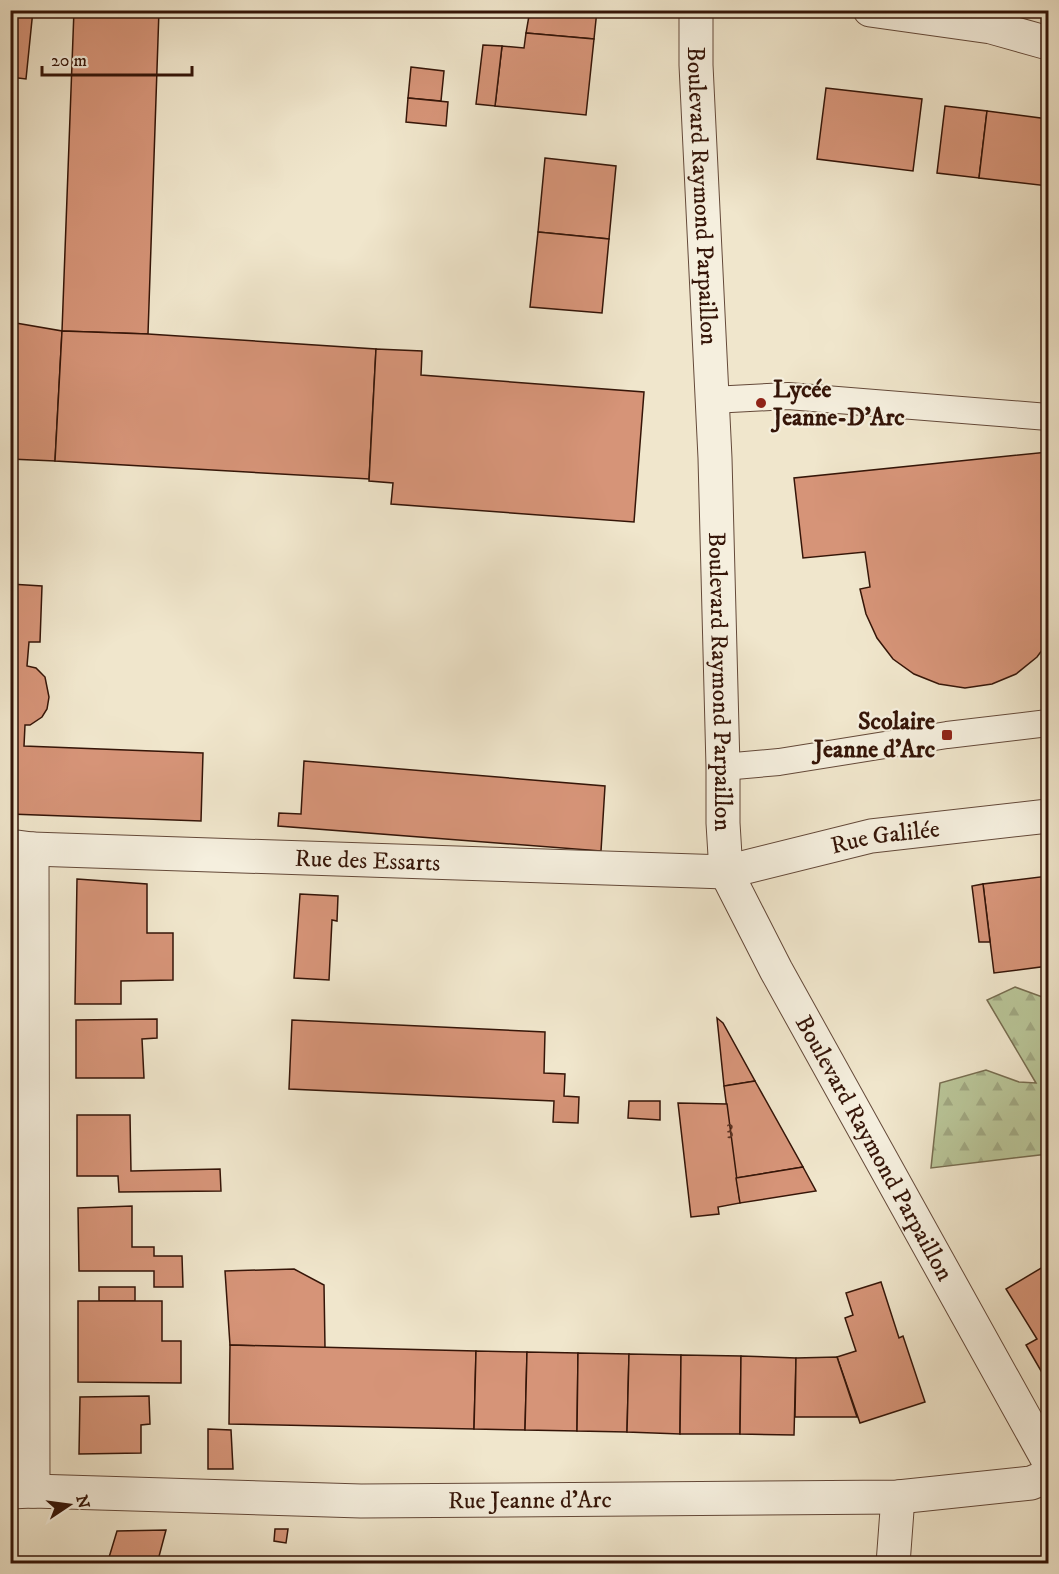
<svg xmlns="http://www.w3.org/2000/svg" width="1059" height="1574" font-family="'IM FELL DW Pica',serif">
<defs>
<pattern id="forest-firs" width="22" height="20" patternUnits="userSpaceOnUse" patternTransform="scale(1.5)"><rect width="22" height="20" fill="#b9c598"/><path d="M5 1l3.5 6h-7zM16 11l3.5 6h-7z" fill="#a0a882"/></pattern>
</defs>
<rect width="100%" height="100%" fill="#f0e6cc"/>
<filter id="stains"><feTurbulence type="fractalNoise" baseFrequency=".00333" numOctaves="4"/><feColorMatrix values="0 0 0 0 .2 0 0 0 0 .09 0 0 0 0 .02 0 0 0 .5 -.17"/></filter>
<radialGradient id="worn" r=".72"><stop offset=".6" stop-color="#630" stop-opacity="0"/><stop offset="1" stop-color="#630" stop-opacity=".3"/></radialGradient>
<polygon fill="url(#forest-firs)" stroke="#776d50" stroke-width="1.5" points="1015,987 1048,999 1048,1154 931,1168 940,1083 986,1070 1019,1082 1036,1083 987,1000"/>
<g fill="#d69478" stroke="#351508" stroke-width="1.5">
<polygon points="10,10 33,10 26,79 10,77"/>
<polygon points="74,10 159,10 148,334 62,331"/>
<polygon points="530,10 597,10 594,39 526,33"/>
<polygon points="526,33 594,39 586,115 495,106 502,46 524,48"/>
<polygon points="483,45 502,46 495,106 476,104"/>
<polygon points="411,67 444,71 441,101 408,98"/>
<polygon points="826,88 922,99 913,171 817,159"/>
<polygon points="408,98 448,102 446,126 406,122"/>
<polygon points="945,106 987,111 979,178 937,173"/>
<polygon points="987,111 1048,119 1048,186 979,178"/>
<polygon points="545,158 616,166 609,239 538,232"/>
<polygon points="538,232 609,239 602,313 530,307"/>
<polygon points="10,322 62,331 55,461 10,459"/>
<polygon points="62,331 148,334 376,349 369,479 55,461"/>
<polygon points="376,349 422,351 421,375 644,392 634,522 391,504 393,483 369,481"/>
<polygon points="1048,452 1048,642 1037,657 1016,674 992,684 965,688 939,684 914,674 893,659 877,638 866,614 860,589 870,587 865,552 803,558 794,478"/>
<polygon points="10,584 42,586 40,642 29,642 27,666 36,668 45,677 49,697 47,709 42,717 30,725 25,725 24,746 203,753 201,821 10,814"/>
<polygon points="304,761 605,786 601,851 278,826 279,813 301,814"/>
<polygon points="1048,876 1048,966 994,973 983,884"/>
<polygon points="77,879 147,884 147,933 173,933 173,980 121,981 121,1004 75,1004"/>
<polygon points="983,884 990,942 979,942 972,886"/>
<polygon points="300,894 338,896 337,921 332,920 329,980 294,978"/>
<polygon points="717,1018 723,1023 755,1081 724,1086"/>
<polygon points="157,1019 157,1038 142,1039 144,1078 76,1078 76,1020"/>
<polygon points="292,1020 545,1032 544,1073 565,1074 564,1096 579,1097 578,1123 553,1122 554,1101 289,1089"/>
<polygon points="755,1081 803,1167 736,1178 724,1086"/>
<polygon points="629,1101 660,1101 660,1120 628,1118"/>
<polygon points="678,1103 727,1104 740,1203 718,1207 719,1214 691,1217"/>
<polygon points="77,1115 130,1115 131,1171 220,1169 221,1191 119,1192 118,1176 77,1176"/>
<polygon points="803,1167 816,1191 740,1203 736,1178"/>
<polygon points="132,1206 132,1247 154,1247 154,1256 182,1256 183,1287 154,1287 154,1271 79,1271 78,1208"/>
<polygon points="1048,1264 1048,1383 1026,1345 1037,1339 1006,1289"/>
<polygon points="294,1269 324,1285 325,1348 230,1345 225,1271"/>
<polygon points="881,1282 899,1338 903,1336 925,1402 860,1423 837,1357 856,1351 845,1318 853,1315 846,1293"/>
<rect x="99" y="1287" width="36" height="14"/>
<polygon points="78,1301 162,1301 162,1341 181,1341 181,1383 78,1382"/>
<polygon points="230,1345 476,1351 474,1429 229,1424"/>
<polygon points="476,1351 527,1352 525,1430 474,1429"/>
<polygon points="527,1352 578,1353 577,1431 525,1430"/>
<polygon points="578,1353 629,1354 627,1432 577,1431"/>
<polygon points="629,1354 681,1355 680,1434 627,1432"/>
<polygon points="681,1355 741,1356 740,1434 680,1434"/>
<polygon points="741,1356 796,1358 794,1435 740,1434"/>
<polygon points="837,1357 857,1417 795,1417 796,1358"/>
<polygon points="149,1396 150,1424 141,1425 141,1453 79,1454 80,1397"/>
<polygon points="208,1429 231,1430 233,1469 208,1469"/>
<polygon points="275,1529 288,1529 286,1543 274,1541"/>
<polygon points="166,1530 157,1564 107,1564 117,1531"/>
</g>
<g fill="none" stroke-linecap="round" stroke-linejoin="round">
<defs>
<g id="service">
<polyline points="712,400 788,396 1048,417"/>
<polyline points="723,767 779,762 947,735 1048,723"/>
</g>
<g id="minor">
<path id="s1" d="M696,10V65L715,458L723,767V823L726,872L776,970L1048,1460"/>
<polyline points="870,10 991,27 1048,43"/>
<path id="s2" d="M10,846L32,849L726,872L871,836L1048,816"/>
<polyline points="32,849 33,1491"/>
<path id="s3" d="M10,1492L33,1491L361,1501L898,1497L1031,1483L1048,1476"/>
<polyline points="893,1564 898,1497"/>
</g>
</defs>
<use href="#service" stroke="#644939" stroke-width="28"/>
<use href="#minor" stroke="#644939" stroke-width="35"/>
<use href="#service" stroke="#f5efde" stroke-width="26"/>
<use href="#minor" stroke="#f5efde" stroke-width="33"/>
</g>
<g fill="#8f2418" stroke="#f5efde" stroke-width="2">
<circle cx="761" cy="403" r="6"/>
<rect x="941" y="729" width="12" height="12" rx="3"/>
</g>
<g text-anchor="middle" stroke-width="4.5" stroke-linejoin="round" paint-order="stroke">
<g font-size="21" fill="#5d3524">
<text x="730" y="1134">3</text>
</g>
<g font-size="24" fill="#351508" stroke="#f5efde">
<text dy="8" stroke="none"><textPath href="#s1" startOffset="186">Boulevard Raymond Parpaillon</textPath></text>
<text dy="8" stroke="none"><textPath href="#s1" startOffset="672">Boulevard Raymond Parpaillon</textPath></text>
<text dy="8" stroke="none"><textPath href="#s2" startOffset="880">Rue Galilée</textPath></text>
<text dy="8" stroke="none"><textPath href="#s2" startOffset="358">Rue des Essarts</textPath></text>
<text dy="8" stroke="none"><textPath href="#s1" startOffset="1176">Boulevard Raymond Parpaillon</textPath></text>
<text dy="8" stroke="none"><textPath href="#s3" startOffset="520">Rue Jeanne d'Arc</textPath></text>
</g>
<g font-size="24" font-weight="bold" fill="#351508" stroke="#f5efde" text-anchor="start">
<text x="773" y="397">Lycée<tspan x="773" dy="28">Jeanne-D'Arc</tspan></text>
<text x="935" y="729" text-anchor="end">Scolaire<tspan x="935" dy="28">Jeanne d'Arc</tspan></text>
</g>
</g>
<rect width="1059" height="1574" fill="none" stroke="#f0e6cc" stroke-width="36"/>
<rect x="12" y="12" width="1035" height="1550" fill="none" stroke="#351508" stroke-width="3"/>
<rect x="18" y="18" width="1023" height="1538" fill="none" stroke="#351508" stroke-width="1.5"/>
<g transform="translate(69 1505) rotate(77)" stroke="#f5efde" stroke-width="4.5" paint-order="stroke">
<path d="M0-4.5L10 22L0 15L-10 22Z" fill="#351508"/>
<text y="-9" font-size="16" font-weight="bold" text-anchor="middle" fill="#351508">N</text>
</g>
<path d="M42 66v9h150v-9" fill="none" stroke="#351508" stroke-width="3"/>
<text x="51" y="66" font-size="18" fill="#351508" stroke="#f5efde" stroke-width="4.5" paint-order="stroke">20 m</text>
<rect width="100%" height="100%" filter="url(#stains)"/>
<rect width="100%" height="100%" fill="url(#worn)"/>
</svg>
